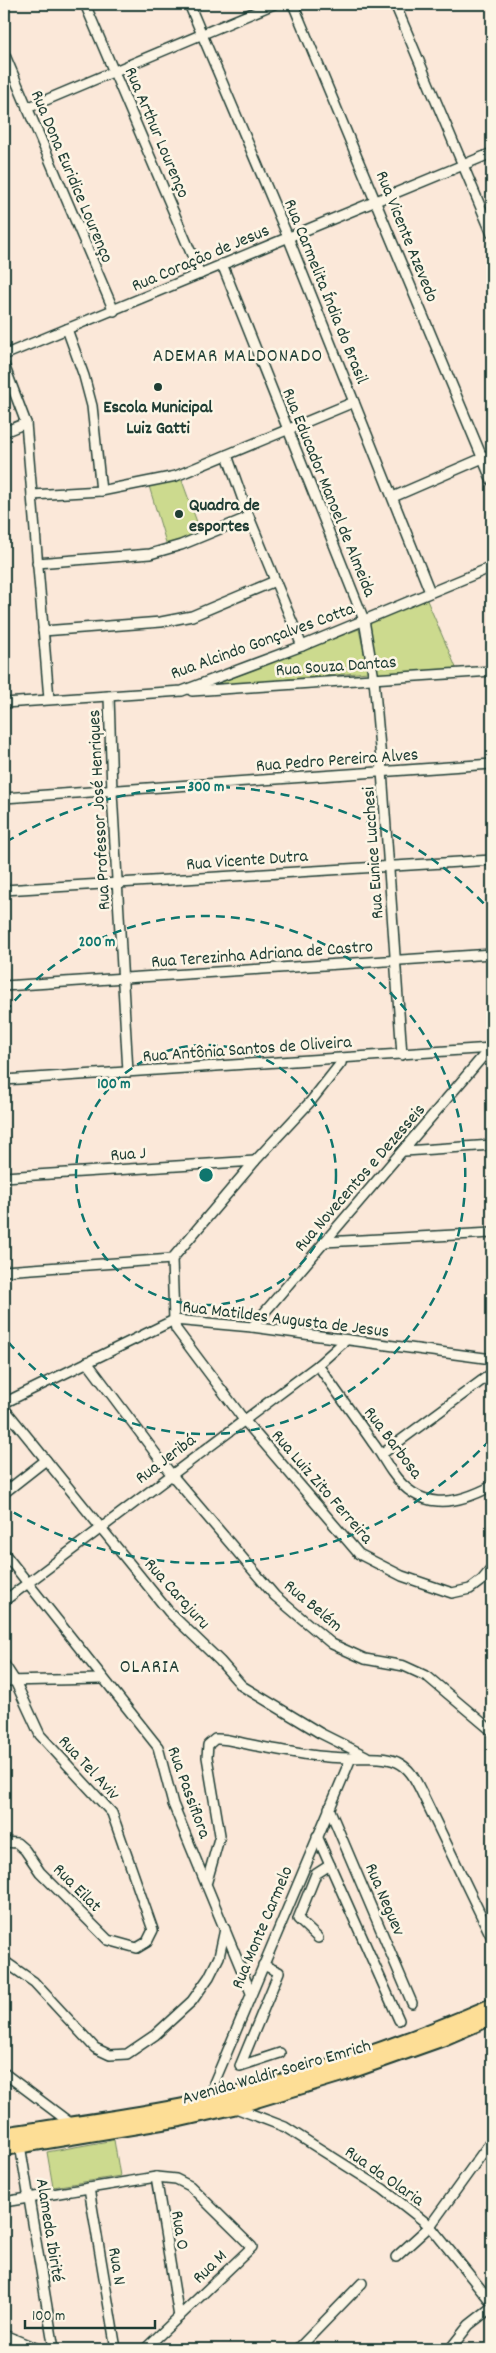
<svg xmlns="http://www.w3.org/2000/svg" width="496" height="2353" font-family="Dekko,sans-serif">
<rect width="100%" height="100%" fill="#fbe8d9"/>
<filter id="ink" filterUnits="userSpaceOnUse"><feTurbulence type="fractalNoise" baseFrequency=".02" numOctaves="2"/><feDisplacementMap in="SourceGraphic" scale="10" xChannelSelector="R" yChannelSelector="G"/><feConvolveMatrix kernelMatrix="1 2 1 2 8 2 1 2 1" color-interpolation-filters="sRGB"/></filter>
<g filter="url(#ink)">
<g fill="#ccda8e" stroke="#768c61">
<polygon points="181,478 201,533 167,546 149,486"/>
<polygon points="426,598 457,670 378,675 368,622"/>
<polygon points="359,629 368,672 211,686"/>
<polygon points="114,2140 120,2176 53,2187 47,2152"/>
</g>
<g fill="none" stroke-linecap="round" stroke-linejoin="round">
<defs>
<g id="minor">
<polyline points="85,4 200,274"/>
<polyline points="189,4 288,237 430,592"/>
<polyline points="293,4 492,481"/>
<polyline points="395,4 492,234"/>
<polyline points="4,53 114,311"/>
<polyline points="27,108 274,4"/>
<polyline points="222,264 364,620 374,679 382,771 402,1055"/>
<polyline points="67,329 84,376 92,406 101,491"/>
<polyline points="4,355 492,153"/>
<polyline points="4,365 26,423 49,699"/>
<polyline points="4,432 26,423"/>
<polyline points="227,455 249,517 302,646"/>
<polyline points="32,495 101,491 176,476 354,402"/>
<polyline points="393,497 492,454"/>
<polyline points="37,563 150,554 181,545 249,517"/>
<polyline points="43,631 161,622 192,616 275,581"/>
<polyline points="192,691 492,671"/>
<polyline points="109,696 112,792 128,1072"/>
<polyline points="4,703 182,691 302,646 492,567"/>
<polyline points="4,798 492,764"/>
<polyline points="4,890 492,860"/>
<polyline points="4,986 492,954"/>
<polyline points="342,1058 341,1063 311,1101 255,1161 172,1259 174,1320 176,1329 244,1420 359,1554 402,1576 452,1593 470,1589 482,1580 492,1568"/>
<polyline points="4,1080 492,1048"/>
<polyline points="405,1151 492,1145"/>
<polyline points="4,1177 255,1161"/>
<polyline points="324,1242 492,1233"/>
<polyline points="4,1271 172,1259"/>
<polyline points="252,1327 490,1048"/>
<polyline points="87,1362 171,1474 275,1596 332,1644 365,1659 404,1666 428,1677 492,1731"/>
<path d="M318,1365C336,1391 355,1417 373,1443C380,1452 385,1462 392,1472C419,1511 454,1506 492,1486"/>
<polyline points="4,1403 174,1320 252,1327 492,1359"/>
<polyline points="4,1408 169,1612 220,1661 242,1686 320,1733 366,1756"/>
<polyline points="382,1454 492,1373"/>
<polyline points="4,1493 46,1460"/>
<polyline points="4,1553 158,1747 173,1804 251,1993"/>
<polyline points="4,1601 318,1365 345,1341"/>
<polyline points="4,1664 15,1681 40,1735 112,1813 153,1930 147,1942 137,1948 108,1940 40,1872 25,1850 17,1843 4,1842"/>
<polyline points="4,1681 102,1679"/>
<polyline points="329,1808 412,2003"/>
<polyline points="317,1836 399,2020"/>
<path d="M207,1881L220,1835L207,1757L208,1745L215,1739C228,1738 239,1743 252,1745C284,1751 319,1758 352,1758C366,1758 383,1756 397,1762C410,1768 415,1779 421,1791L492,1938"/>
<polyline points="318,1938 298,1919 316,1874 330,1865"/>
<polyline points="4,1961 34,1982 95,2048 110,2055 127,2054 155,2035 192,2001 209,1977 219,1957 225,1929"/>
<polyline points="263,1965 279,1972 240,2066 280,2053"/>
<polyline points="4,2073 73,2125"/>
<polyline points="213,2103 214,2083 351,1758"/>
<polyline points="233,2107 285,2127 383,2189 430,2226 492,2303"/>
<polyline points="20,2145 54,2349"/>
<polyline points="156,2177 179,2317"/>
<polyline points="89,2188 116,2349"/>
<polyline points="4,2202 156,2177 176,2179 190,2186 252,2247 145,2349"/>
<polyline points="396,2257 430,2226 492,2140"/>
<polyline points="4,2335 38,2349"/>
<polyline points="298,2349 362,2283"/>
<polyline points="450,2349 469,2325 492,2307"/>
</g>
<g id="primary">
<path d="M4,2135C83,2122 164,2113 242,2093C327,2070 411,2041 492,2006"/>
<polyline points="4,2148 180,2119 233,2107 345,2073 441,2039 492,2017"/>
</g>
</defs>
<use href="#minor" stroke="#1f3d34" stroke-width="12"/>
<use href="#primary" stroke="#1f3d34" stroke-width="18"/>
<use href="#minor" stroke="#fcf5e5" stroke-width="9"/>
<use href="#primary" stroke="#fdde96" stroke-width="14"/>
</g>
</g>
<g fill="none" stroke="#0f766e" stroke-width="2.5" stroke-dasharray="9 6">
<circle cx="206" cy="1175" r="130"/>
<path d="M5 1012A259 259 0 1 1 5 1338"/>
<path d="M490 1440A389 389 0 0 1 6 1508M6 842A389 389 0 0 1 490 910"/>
</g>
<g fill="#1f3d34" stroke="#fcf5e5" stroke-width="2">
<circle cx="158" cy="387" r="5"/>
<circle cx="179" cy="514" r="5"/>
</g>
<g text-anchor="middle" stroke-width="5" stroke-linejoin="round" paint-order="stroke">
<g font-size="18" fill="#1f3d34" stroke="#fcf5e5">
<text transform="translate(158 132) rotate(67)" y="6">Rua Arthur Lourenço</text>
<text transform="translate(73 176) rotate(67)" y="6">Rua Dona Euridice Lourenço</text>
<text transform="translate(408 236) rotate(68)" y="6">Rua Vicente Azevedo</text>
<text transform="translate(200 257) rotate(-23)" y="6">Rua Coração de Jesus</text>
<text transform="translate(327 291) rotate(68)" y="6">Rua Carmelita Índia do Brasil</text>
<text transform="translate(330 492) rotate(68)" y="6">Rua Educador Manoel de Almeida</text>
<text transform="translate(262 640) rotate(-20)" y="6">Rua Alcindo Gonçalves Cotta</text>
<text transform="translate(336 665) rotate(-4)" y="6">Rua Souza Dantas</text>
<text transform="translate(337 759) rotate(-4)" y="6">Rua Pedro Pereira Alves</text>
<text transform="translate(98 810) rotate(-93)" y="6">Rua Professor José Henriques</text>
<text transform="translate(372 853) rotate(-94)" y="6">Rua Eunice Lucchesi</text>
<text transform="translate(247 859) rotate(-4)" y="6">Rua Vicente Dutra</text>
<text transform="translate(262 953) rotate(-4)" y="6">Rua Terezinha Adriana de Castro</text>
<text transform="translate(247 1048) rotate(-4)" y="6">Rua Antônia Santos de Oliveira</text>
<text transform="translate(128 1153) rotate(-4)" y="6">Rua J</text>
<text transform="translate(359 1177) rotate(-49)" y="6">Rua Novecentos e Dezesseis</text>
<text transform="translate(286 1318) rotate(7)" y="6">Rua Matildes Augusta de Jesus</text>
<text transform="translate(394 1442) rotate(53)" y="6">Rua Barbosa</text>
<text transform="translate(165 1458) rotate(-37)" y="6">Rua Jeribá</text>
<text transform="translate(323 1486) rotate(49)" y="6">Rua Luiz Zito Ferreira</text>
<text transform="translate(178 1593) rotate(48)" y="6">Rua Carajuru</text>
<text transform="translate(314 1605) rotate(40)" y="6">Rua Belém</text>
<text transform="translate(90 1767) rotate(47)" y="6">Rua Tel Aviv</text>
<text transform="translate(190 1792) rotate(70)" y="6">Rua Passiflora</text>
<text transform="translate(78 1887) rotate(45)" y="6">Rua Eilat</text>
<text transform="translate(386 1899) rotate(67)" y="6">Rua Neguev</text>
<text transform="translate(261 1927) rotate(-67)" y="6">Rua Monte Carmelo</text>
<text transform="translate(276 2071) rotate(-16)" y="6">Avenida Waldir Soeiro Emrich</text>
<text transform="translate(385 2175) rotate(35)" y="6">Rua da Olaria</text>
<text transform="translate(51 2230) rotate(81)" y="6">Alameda Ibirité</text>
<text transform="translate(181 2230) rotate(81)" y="6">Rua O</text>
<text transform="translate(118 2266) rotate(81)" y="6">Rua N</text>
<text transform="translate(209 2266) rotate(-44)" y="6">Rua M</text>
</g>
<g font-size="18" font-weight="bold" fill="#1f3d34" stroke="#fcf5e5">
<text x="158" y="412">Escola Municipal<tspan x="158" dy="21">Luiz Gatti</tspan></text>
<text x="189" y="510" text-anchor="start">Quadra de<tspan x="189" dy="21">esportes</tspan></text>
</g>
<g font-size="19" letter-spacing="1" fill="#1f3d34" stroke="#fcf5e5">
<text x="238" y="361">ADEMAR MALDONADO</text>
<text x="150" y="1672">OLARIA</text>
</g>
</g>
<circle cx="206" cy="1175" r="8" fill="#0f766e" stroke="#fcf5e5" stroke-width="2.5"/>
<g font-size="15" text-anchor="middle" font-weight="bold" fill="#0f766e" stroke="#fcf5e5" stroke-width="5" stroke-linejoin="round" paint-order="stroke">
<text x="206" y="791">300 m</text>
<text x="97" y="946">200 m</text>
<text x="114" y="1088">100 m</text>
</g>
<rect width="496" height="2353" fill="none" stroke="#fcf5e5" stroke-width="20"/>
<rect x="10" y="10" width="476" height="2333" fill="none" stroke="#1f3d34" stroke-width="2" filter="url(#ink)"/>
<path d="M25 2320v8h130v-8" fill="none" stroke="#1f3d34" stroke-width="2.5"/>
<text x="32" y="2320" font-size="15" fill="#1f3d34" stroke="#fcf5e5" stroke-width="4" paint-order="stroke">100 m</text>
</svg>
